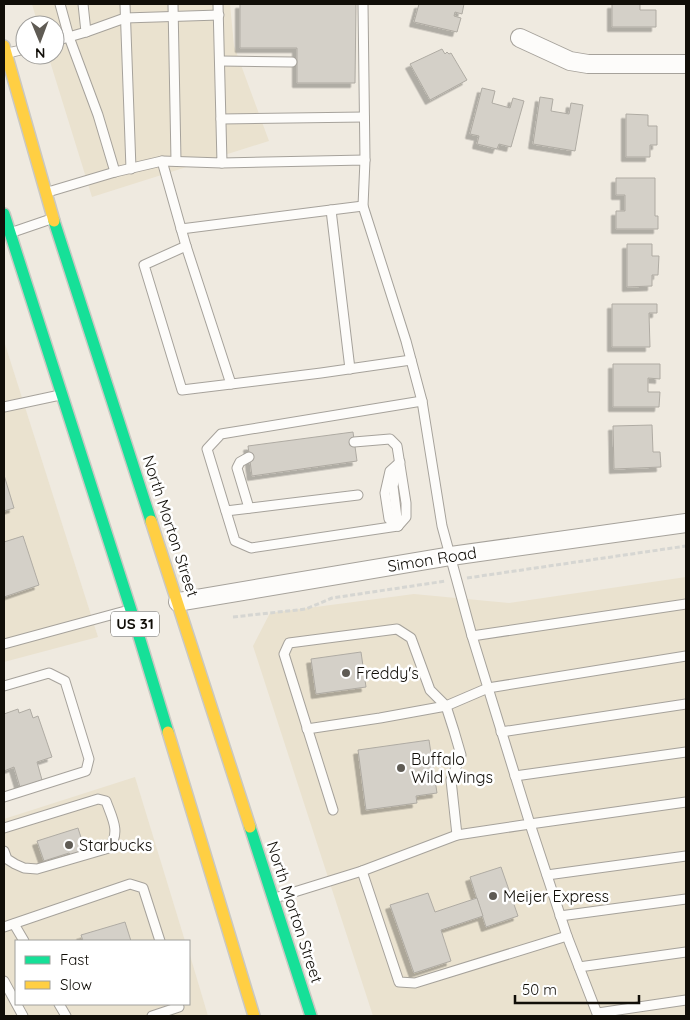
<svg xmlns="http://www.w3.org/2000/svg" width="690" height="1020" font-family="Quicksand,sans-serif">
<defs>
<filter id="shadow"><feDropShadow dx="-4.5" dy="4.5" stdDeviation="0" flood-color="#0004"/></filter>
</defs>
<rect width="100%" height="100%" fill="#efeae0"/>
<g fill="#eae2cf">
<polygon points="32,4 230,4 234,46 269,141 92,197 48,55 55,55 55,25 38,25"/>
<polygon points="4,341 98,637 4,662"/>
<polygon points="686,577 686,1016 373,1016 253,646 270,613 414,594 509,603"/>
<polygon points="135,777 185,941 16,941 16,1004 189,1004 189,952 208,1016 4,1016 4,819"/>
</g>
<g fill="#d4d0c8" stroke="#afaba3" filter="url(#shadow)">
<polygon points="240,4 356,4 355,83 297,83 297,48 240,48"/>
<polygon points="419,4 464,4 462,14 455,12 454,16 461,18 457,32 414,22"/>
<polygon points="612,4 640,4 640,10 656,10 656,27 612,27"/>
<polygon points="442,49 445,54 447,52 449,54 451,53 467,80 430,100 410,64"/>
<polygon points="482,88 495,91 492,103 510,108 513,98 524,101 511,147 499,144 497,149 477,144 479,136 470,134"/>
<polygon points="540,97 553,99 551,111 569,114 571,103 583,105 575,151 533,144"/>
<polygon points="626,114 648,115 648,126 657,126 657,145 650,145 650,157 626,157"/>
<polygon points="616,178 655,178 655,216 658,216 658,229 616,229 616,211 625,211 625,195 616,195"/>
<polygon points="627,244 652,244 652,256 659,256 658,275 652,275 652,286 627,287"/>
<polygon points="612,304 657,304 657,313 649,313 650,347 612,347"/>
<polygon points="613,364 660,364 660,379 648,378 648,392 660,392 659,407 613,407"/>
<polygon points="652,425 653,452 660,452 661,467 614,469 613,426"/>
<polygon points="353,432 357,461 252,476 248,446"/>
<polygon points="4,475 14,508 4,511"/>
<polygon points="23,536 39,585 4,597 4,542"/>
<polygon points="361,652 366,687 316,694 311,659"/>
<polygon points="18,709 19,713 30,709 33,718 38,716 52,757 37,762 42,780 30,784 31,786 23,788 22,786 20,787 14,767 4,771 4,714"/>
<polygon points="429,740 437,793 416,796 417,803 366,810 358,750"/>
<polygon points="78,828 84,847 78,849 80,853 71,856 69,853 44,861 37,841"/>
<polygon points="501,867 518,916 486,927 470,877"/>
<polygon points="428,893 435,912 477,898 483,916 441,930 451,961 414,973 390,905"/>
<polygon points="125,922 131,941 83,941 81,935"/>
</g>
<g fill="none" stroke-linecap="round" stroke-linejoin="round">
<defs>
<g id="lane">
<polyline points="60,4 69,37 98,115 115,172"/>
<polyline points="125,4 131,169"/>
<polyline points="173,4 176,161"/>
<polyline points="363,4 365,160"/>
<polyline points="86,32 125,18 219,15"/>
<polyline points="55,41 86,32 83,4"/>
<polyline points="8,53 25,49"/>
<polyline points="221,61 292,62"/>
<polyline points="221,119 364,117"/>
<polyline points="162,161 186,246 231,384"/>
<polyline points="222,163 365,160 363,206 406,341 422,401"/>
<polyline points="48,192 115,172 162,161 222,163 218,4"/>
<polyline points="181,229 331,210"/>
<polyline points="13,232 51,219"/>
<polyline points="186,246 144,265 182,390 321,373 411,360"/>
<polyline points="350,369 331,210 363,206"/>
<polyline points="4,407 60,395"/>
<polyline points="354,442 390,439 397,446 406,503 406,517 398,526 251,548 235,541 207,449 221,434 422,401 442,526 472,636"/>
<polyline points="249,508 237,468 240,462 249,457"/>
<polyline points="226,511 358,495"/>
<polyline points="398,526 389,519 385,493 390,471 400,462"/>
<polyline points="398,526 393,486 398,467"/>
<polyline points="4,644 129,610"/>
<polyline points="4,686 49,673 65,681 89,759 86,771 4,797"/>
<polyline points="307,729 380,718 446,706 488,688 686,656"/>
<polyline points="501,732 686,704"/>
<polyline points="515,776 686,752"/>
<polyline points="333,810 284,654 289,643 397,629 411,638 430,690 446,706 454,731 461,755 451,780 457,835"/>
<path d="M4,828L98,799L106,801C112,818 121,832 109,848L37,869L24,868L15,864L7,859L4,851"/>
<polyline points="362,871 399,982 415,983 567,936"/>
<polyline points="547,875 686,856"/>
<polyline points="275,898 362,871 457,835 530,824 472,636 686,604"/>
<polyline points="560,916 686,899"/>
<polyline points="14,924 24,941"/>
<polyline points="4,927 130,884 143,888 160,941"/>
<polyline points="579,967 686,952"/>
<polyline points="4,981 23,1016"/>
<polyline points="59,1004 66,1016"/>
<polyline points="598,1013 686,1000"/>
<polyline points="152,1016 179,1007"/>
<polyline points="598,1016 567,936 530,824 686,802"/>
</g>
<g id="street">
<polyline points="520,38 570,61 588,64 686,64"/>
<polyline points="178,602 451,556 686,523"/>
</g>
<g id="fast">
<polyline points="4,214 131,610 168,732"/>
<polyline points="54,221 151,521"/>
<polyline points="250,827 311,1016"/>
</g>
<g id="slow">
<polyline points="4,46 54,221"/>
<polyline points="151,521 250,827"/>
<polyline points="168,732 254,1016"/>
</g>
</defs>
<use href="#lane" stroke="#a6a29b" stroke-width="11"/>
<use href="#street" stroke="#a6a29b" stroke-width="20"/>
<use href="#fast" stroke="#cac8c2" stroke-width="14"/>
<use href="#slow" stroke="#cac8c2" stroke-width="14"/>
<g stroke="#d6d6d2" stroke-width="3" stroke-dasharray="5 2.5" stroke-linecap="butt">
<polyline points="467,578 686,546"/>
<polyline points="233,617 306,609 332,598 446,581"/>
</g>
<use href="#lane" stroke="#fdfcfa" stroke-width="9"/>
<use href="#street" stroke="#fdfcfa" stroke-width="18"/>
<use href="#fast" stroke="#16e098" stroke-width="11"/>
<use href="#slow" stroke="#ffcf43" stroke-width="11"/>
</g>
<g fill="#5f5b54" stroke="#fff" stroke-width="2">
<circle cx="346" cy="673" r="5"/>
<circle cx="401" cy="768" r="5"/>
<circle cx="69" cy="845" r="5"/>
<circle cx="493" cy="896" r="5"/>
</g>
<g text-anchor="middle" stroke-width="5" stroke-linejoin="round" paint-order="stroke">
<rect fill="#fff" stroke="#585652" stroke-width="1" x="111" y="611.5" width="48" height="25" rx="4"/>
<g font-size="15" font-weight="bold" fill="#110e08">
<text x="135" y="629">US 31</text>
</g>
<g font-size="16" fill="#110e08" stroke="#fff">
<text transform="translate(171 526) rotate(72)" y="6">North Morton Street</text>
<text transform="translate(432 559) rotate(-9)" y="6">Simon Road</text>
<text transform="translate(295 912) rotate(72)" y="6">North Morton Street</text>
</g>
<g font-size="16" fill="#110e08" stroke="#fff" text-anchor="start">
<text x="356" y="679">Freddy's</text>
<text x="411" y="765">Buffalo<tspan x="411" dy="18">Wild Wings</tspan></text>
<text x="79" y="851">Starbucks</text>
<text x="503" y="902">Meijer Express</text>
</g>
</g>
<rect width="690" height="1020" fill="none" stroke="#110e08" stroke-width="10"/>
<rect x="15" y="940" width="175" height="65" fill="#ffffff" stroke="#a09f9c"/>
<rect x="25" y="956" width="25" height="8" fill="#16e098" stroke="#a09f9c"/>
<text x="60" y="965" font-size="15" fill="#110e08">Fast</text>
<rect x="25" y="981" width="25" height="8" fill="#ffcf43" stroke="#a09f9c"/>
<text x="60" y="990" font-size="15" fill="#110e08">Slow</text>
<g transform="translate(40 40) rotate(179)"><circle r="24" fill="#ffffff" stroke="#a09f9c"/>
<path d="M0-4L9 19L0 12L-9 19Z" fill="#5f5b54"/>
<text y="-8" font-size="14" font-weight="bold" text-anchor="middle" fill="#110e08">N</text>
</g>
<path d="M515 995v8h124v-8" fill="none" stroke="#110e08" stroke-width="2.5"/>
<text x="522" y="995" font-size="15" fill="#110e08" stroke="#ffffff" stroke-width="4" paint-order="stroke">50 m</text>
</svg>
